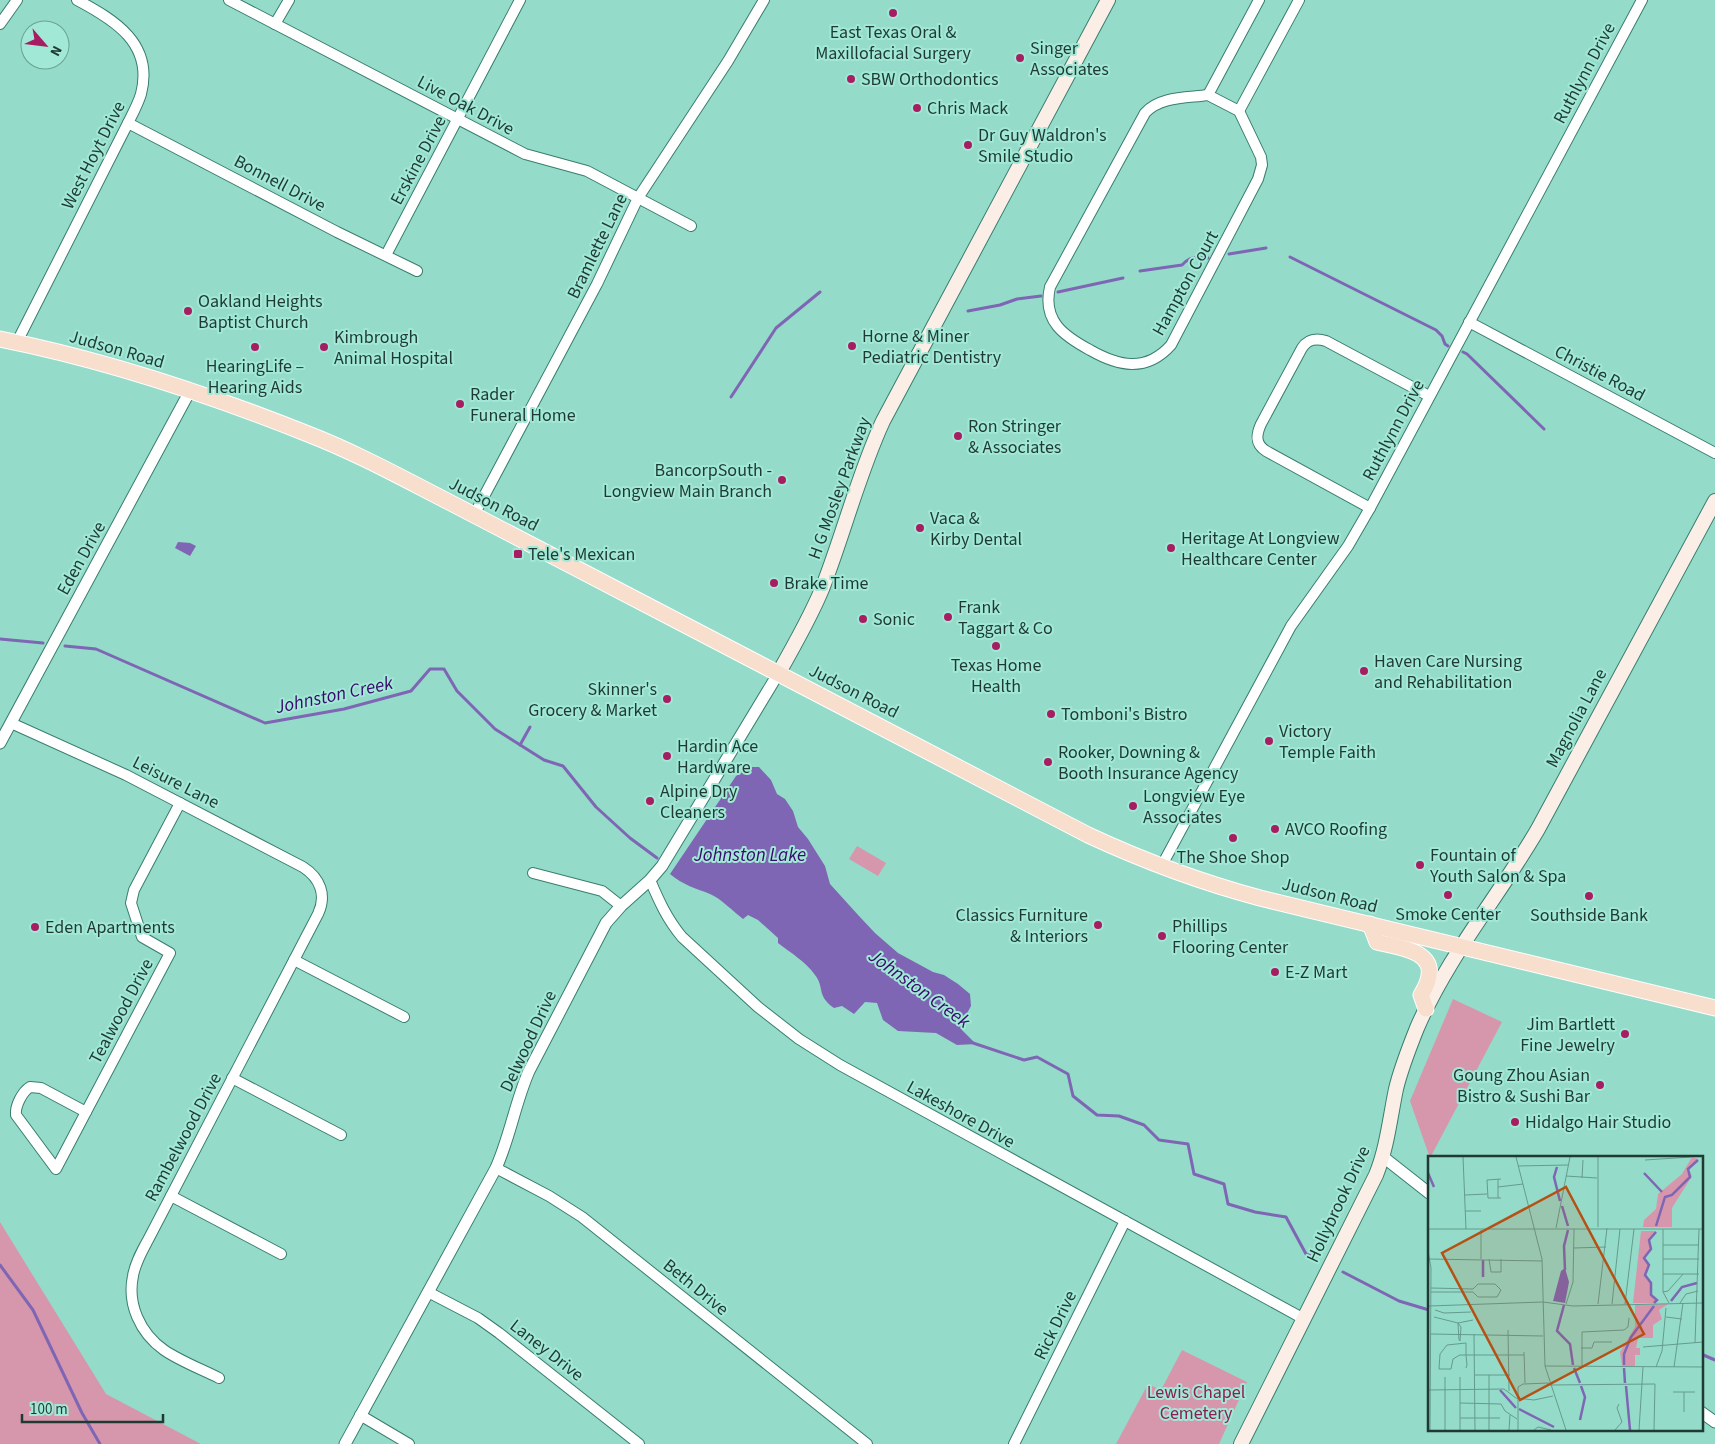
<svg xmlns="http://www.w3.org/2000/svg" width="1715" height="1444" font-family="'Source Sans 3',sans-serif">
<rect width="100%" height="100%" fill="#95dbc9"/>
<g fill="#d697ad">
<polygon points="857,846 886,863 878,876 849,859"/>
<polygon points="1453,999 1502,1022 1430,1158 1410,1101"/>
<polygon points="0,1222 106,1394 201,1444 0,1444"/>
<polygon points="1182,1350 1247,1382 1219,1444 1116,1444 1148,1384 1161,1390"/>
</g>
<g fill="#7e66b4">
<polygon points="178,542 190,543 196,546 190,556 175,548"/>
<path d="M750,767H759L771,780L777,794L785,799L793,811L798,827L808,839L825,866L830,884L859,916L875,933L898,953L933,972L944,975L958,984L970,994L971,1006L964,1019L962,1030L976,1044L957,1045L936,1033L898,1031L883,1020L877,1003L865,1002L854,1014L842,1006L834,1008C816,995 825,988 815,975C806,962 791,953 778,943V938L758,920L748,915L743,919C734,912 720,898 710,894C695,888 683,885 670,874L736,776Z"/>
</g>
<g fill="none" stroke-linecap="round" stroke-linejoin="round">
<g stroke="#7e66b4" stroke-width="3">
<polyline points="1229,254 1266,248"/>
<polyline points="1290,257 1436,330 1442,336 1445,344 1448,346"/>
<path d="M1140,271L1182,265C1189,257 1199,256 1208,258"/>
<polyline points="1058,292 1123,278"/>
<polyline points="968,311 1000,305 1017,299 1041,296"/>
<polyline points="1463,352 1467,354 1544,429"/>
<polyline points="731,397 776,328 820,292"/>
<polyline points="0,639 43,643"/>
<polyline points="65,646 96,649 265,723 344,709 411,691 430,669 444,669 457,691 495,729 544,760 563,766 596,807 630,838 657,858"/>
<polyline points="520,745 530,727"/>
<polyline points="973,1043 1024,1060 1037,1057 1068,1074 1073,1096 1097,1115 1119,1116 1144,1125 1159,1140 1188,1144 1194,1174 1224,1184 1228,1204 1255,1212 1286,1217 1306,1254 1313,1257"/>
<polyline points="0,1265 33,1310 82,1413 100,1444"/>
<polyline points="1343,1272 1399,1301 1429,1310"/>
<polyline points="1701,1354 1715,1360"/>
</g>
<defs>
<g id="minor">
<polyline points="229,0 525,154 587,171 691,226"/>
<polyline points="0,24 17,0"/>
<polyline points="275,24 289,0"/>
<path d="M1208,95L1239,111L1261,157L1262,165L1258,179L1171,345C1146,373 1118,366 1090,350C1064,336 1042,321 1050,287L1145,113C1160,96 1188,98 1208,95Z"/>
<polyline points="1208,95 1259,0"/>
<polyline points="1239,111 1299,0"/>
<polyline points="128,123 337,232 417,271"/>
<polyline points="386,255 520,0"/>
<polyline points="1469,322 1715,453"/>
<path d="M17,342L128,123C133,113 138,104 141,94C154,44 115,20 77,0"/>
<path d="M1370,508L1266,451C1255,444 1256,435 1261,424L1302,348C1308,339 1316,338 1326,341L1429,396"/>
<polyline points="474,515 597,284 638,198 728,61 764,0"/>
<path d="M11,723L126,775L303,867C320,878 327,895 318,914L148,1240C142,1251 135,1263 133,1276C127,1304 140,1333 164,1350C180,1361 201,1369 219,1378"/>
<polyline points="1161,867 1291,626 1348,546 1370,508 1642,0"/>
<polyline points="533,873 602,891 621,906"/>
<path d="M650,880C659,901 667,919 682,937L758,1007L799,1039L840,1065L1304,1319"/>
<polyline points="294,960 404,1017"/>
<polyline points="232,1078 341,1135"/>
<path d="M30,1087L41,1088L86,1112L56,1169L16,1115C15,1106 22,1092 30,1087Z"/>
<polyline points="86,1112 170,953 142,937 131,903 134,890 180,803"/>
<polyline points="496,1168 549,1196 582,1217 867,1444"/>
<polyline points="171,1196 281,1254"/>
<polyline points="428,1292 478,1318 499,1333 639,1444"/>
<polyline points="360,1415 409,1444"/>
<polyline points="1014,1444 1125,1221"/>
</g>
<g id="tertiary">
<polyline points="0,743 191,389"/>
<polyline points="1382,1156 1429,1193"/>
<polyline points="1701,1412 1715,1422"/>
<path d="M345,1444L496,1168C510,1137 515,1103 529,1071L606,923L621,906L650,880L662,866L778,674"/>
</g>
<g id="secondary">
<path d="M778,674C794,646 810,618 822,589C844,533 858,475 883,421L1108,0"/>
<path d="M1241,1444L1376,1175C1387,1148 1390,1118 1396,1089C1401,1068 1409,1048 1417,1028C1448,956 1499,896 1538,829L1715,501"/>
</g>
<g id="primary">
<path d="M0,339C106,360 208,394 308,434C357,453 404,479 451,503L1088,835C1144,861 1200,882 1260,898L1715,1008"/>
<path d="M1370,924L1377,942C1397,947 1437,950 1428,980C1427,985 1424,990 1421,995L1426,1009"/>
</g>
</defs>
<use href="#minor" stroke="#387e6e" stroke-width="12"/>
<use href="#tertiary" stroke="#387e6e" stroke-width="13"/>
<use href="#secondary" stroke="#387e6e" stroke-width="16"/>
<use href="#primary" stroke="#fff" stroke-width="17"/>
<use href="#minor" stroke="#fff" stroke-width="10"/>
<use href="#tertiary" stroke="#fff" stroke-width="11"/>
<use href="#secondary" stroke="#fbeee6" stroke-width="14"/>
<use href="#primary" stroke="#f7decd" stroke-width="15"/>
</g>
<g fill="#a71d62" stroke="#a2e8d6" stroke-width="2">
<circle cx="893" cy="13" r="5"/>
<circle cx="1020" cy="58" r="5"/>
<circle cx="851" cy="79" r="5"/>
<circle cx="917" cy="108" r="5"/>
<circle cx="968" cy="145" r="5"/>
<circle cx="188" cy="311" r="5"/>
<circle cx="852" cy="346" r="5"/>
<circle cx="255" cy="347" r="5"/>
<circle cx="324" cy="347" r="5"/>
<circle cx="460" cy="404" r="5"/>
<circle cx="958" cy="436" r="5"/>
<circle cx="782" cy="480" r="5"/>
<circle cx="920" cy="528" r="5"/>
<circle cx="1171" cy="548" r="5"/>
<rect x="513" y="549" width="10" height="10" rx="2.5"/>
<circle cx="774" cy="583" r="5"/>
<circle cx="948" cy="617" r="5"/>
<circle cx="863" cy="619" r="5"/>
<circle cx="996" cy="646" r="5"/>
<circle cx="1364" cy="671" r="5"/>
<circle cx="667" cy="699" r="5"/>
<circle cx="1051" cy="714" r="5"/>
<circle cx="1269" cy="741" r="5"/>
<circle cx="667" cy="756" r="5"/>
<circle cx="1048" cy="762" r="5"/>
<circle cx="650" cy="801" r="5"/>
<circle cx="1133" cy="806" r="5"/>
<circle cx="1275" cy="829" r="5"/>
<circle cx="1233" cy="838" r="5"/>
<circle cx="1420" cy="865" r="5"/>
<circle cx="1448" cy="895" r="5"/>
<circle cx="1589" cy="896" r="5"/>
<circle cx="1098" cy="925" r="5"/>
<circle cx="35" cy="927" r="5"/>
<circle cx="1162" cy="936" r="5"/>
<circle cx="1275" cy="972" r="5"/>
<circle cx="1625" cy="1034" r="5"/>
<circle cx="1600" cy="1085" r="5"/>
<circle cx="1515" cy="1122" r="5"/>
</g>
<g text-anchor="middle" stroke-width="4" stroke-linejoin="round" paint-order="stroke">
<g font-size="18" fill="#1e3a33" stroke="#a2e8d6" text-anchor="start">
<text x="893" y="38" text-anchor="middle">East Texas Oral &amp;<tspan x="893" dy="21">Maxillofacial Surgery</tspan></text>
<text x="1030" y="54">Singer<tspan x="1030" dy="21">Associates</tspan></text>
<text x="861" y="85">SBW Orthodontics</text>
<text x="927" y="114">Chris Mack</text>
<text x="978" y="141">Dr Guy Waldron's<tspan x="978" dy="21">Smile Studio</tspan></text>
<text x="198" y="307">Oakland Heights<tspan x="198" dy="21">Baptist Church</tspan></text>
<text x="862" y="342">Horne &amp; Miner<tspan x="862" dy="21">Pediatric Dentistry</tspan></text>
<text x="334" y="343">Kimbrough<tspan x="334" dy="21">Animal Hospital</tspan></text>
<text x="255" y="372" text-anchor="middle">HearingLife –<tspan x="255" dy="21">Hearing Aids</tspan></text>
<text x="470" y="400">Rader<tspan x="470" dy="21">Funeral Home</tspan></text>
<text x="968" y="432">Ron Stringer<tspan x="968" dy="21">&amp; Associates</tspan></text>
<text x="772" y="476" text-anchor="end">BancorpSouth -<tspan x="772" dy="21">Longview Main Branch</tspan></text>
<text x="930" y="524">Vaca &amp;<tspan x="930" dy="21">Kirby Dental</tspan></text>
<text x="1181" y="544">Heritage At Longview<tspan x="1181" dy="21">Healthcare Center</tspan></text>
<text x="528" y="560">Tele's Mexican</text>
<text x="784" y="589">Brake Time</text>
<text x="958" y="613">Frank<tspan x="958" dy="21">Taggart &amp; Co</tspan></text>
<text x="873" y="625">Sonic</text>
<text x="1374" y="667">Haven Care Nursing<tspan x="1374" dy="21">and Rehabilitation</tspan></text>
<text x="996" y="671" text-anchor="middle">Texas Home<tspan x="996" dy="21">Health</tspan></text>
<text x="657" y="695" text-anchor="end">Skinner's<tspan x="657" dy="21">Grocery &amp; Market</tspan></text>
<text x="1061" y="720">Tomboni's Bistro</text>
<text x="1279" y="737">Victory<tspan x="1279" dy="21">Temple Faith</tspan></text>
<text x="677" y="752">Hardin Ace<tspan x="677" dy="21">Hardware</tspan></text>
<text x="1058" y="758">Rooker, Downing &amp;<tspan x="1058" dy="21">Booth Insurance Agency</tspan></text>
<text x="660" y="797">Alpine Dry<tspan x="660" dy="21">Cleaners</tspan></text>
<text x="1143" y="802">Longview Eye<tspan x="1143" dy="21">Associates</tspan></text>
<text x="1285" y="835">AVCO Roofing</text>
<text x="1430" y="861">Fountain of<tspan x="1430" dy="21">Youth Salon &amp; Spa</tspan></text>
<text x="1233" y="863" text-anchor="middle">The Shoe Shop</text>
<text x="1448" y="920" text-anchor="middle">Smoke Center</text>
<text x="1088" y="921" text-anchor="end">Classics Furniture<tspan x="1088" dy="21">&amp; Interiors</tspan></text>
<text x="1589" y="921" text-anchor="middle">Southside Bank</text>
<text x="1172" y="932">Phillips<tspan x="1172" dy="21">Flooring Center</tspan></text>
<text x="45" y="933">Eden Apartments</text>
<text x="1285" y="978">E-Z Mart</text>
<text x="1615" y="1030" text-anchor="end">Jim Bartlett<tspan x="1615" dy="21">Fine Jewelry</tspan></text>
<text x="1590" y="1081" text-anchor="end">Goung Zhou Asian<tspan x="1590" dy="21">Bistro &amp; Sushi Bar</tspan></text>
<text x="1525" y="1128">Hidalgo Hair Studio</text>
</g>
<g font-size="18" fill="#1e3a33" stroke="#a2e8d6">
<text transform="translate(1584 73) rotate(-62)" y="6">Ruthlynn Drive</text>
<text transform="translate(466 105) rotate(28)" y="6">Live Oak Drive</text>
<text transform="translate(93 155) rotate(-63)" y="6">West Hoyt Drive</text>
<text transform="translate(418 160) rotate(-62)" y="6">Erskine Drive</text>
<text transform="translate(280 183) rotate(28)" y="6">Bonnell Drive</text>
<text transform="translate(597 246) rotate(-64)" y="6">Bramlette Lane</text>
<text transform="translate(1185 283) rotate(-61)" y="6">Hampton Court</text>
<text transform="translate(117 349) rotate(16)" y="6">Judson Road</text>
<text transform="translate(1600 373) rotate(28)" y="6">Christie Road</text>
<text transform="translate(1393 430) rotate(-62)" y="6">Ruthlynn Drive</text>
<text transform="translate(839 488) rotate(-70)" y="6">H G Mosley Parkway</text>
<text transform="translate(494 504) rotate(27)" y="6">Judson Road</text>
<text transform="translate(81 558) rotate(-61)" y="6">Eden Drive</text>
<text transform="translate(854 691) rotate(27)" y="6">Judson Road</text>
<text transform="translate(1576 718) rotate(-62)" y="6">Magnolia Lane</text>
<text transform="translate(176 782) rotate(27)" y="6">Leisure Lane</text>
<text transform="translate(1330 895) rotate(14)" y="6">Judson Road</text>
<text transform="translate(121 1011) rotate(-62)" y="6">Tealwood Drive</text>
<text transform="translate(528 1041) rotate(-65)" y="6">Delwood Drive</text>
<text transform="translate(961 1114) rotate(29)" y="6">Lakeshore Drive</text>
<text transform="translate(183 1137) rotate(-62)" y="6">Rambelwood Drive</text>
<text transform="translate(1338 1204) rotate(-65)" y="6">Hollybrook Drive</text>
<text transform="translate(696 1287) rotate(39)" y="6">Beth Drive</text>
<text transform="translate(1055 1325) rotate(-64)" y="6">Rick Drive</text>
<text transform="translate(547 1350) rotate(38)" y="6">Laney Drive</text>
</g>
<g font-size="18" fill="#8b1f53" stroke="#a2e8d6">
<text x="1196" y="1398">Lewis Chapel<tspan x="1196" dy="21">Cemetery</tspan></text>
</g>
<g font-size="19" font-style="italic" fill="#380a6c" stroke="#a2e8d6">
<text transform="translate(334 694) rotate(-12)" y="7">Johnston Creek</text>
<text x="750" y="861">Johnston Lake</text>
<text transform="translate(920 988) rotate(36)" y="7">Johnston Creek</text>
</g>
</g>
<g transform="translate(1428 1156)">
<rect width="275" height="275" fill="#95dbc9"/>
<path d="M264,1L270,3L260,13L264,20L244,52V71H215L216,64L228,53L230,38L254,18ZM213,75H228L221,83L223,93L216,102L221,109L217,118L223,127V139L229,144L226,147H205ZM240,148L231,154L234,163L225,169V182H210L208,192H212V199H207V210H194L192,196L207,171V149Z" fill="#d697ad"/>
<path d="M137,112L141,126L137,147L125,145L133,115Z" fill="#7e66b4"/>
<path fill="none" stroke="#7e66b4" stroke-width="2.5" d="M129,11L126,21L132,45M0,17L6,31M216,17L234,36M134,50L140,70M228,70L237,41L244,39L262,21L260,13L270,4M137,114L136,90L140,74M55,121V104M243,145L254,131L269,127M226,147L229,144L223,139V127L217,119L221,109L216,102L223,93L221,84L228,76M136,149L129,175L142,188L145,209M196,209V198L203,181L226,150M146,212L152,227M196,212L197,227M198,230L202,274M72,234L88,252M91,253L126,271M152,264L157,241L153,230"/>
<path fill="none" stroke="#659b8d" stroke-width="1" d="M35,1L38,73M88,1L114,103L117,210L138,274M217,4L263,1M90,10L140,9M138,20L169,22M154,22L155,4M70,31L95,28M37,39L59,38M70,42V23M73,42H60L59,24L73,23M37,55H53M170,71V1M128,72L142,1M0,73H275M235,73V136L241,147M53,74V103M235,89H271M146,92L178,91M0,95L3,112L2,274M0,103L114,105M61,103L63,116H73V103M235,103H271M235,118H271M3,132L45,133L50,128H67L73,134L69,141H50L45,136H3M235,136L240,135L255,118M115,146L145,150L275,147M252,147L258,138L270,135M138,148L145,126L146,73M170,148L179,72M184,148L192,73M197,148L206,73M1,150L115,146M7,154L16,157L43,156M6,161L30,167M238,161L254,163M30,167L33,171L32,185L31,184ZM30,167L45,164M80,174L81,235M3,178L115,180M46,178L47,274M267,187L271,73M215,191L275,186M153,192H164L166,186H184M96,196L97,227M117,210L275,211M154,210V176L196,174L200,171L201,162M228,211L234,195L238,152M246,211L255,147M38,212L39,209L38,199V187L19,189L12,198L11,213H23L25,203L30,200L32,199H96M47,219H82M17,221V274M122,229L227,228L226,274M0,234L76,233L88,242L106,244L125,240M245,236H267M32,247L73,248L77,255L89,263M256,256V236M32,262H72M32,274V221M61,274V219M81,274L82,259M90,274V231L95,228L121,227M106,274L110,271L123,274M187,274L194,266L189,252L191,248M211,274L215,211"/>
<path fill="#b65116" fill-opacity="0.15" stroke="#b65116" stroke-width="2.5" d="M138,31L216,178L92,244L14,97Z"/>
<rect width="275" height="275" fill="none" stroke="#1e3a33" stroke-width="2.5"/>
</g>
<g transform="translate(45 45) rotate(118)"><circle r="24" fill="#a2e8d6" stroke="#6da295"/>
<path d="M0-4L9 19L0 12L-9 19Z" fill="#a71d62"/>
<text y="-8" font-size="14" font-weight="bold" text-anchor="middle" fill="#1e3a33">N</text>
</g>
<path d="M22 1414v8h141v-8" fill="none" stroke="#1e3a33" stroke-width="2.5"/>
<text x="30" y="1414" font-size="15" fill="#1e3a33" stroke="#a2e8d6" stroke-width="4" paint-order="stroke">100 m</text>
</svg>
